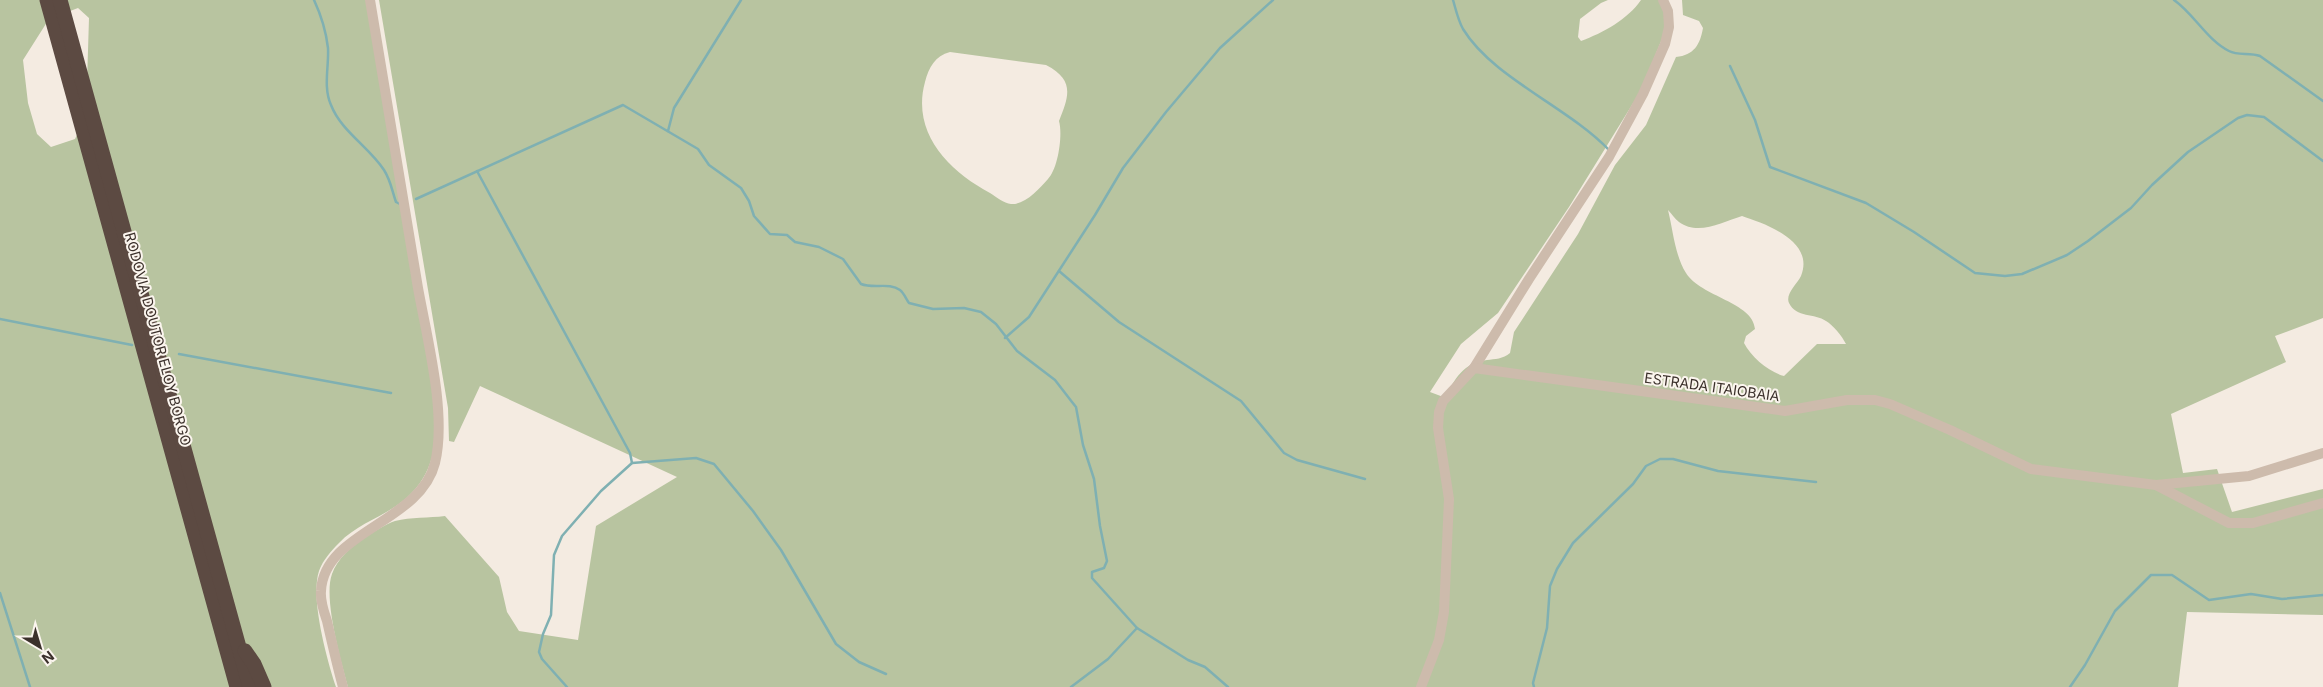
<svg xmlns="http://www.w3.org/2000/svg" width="2323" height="687" font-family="Inter,sans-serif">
<rect width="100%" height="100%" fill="#f4ebe1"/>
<g fill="#b8c4a0" fill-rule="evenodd">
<path d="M0,0H367L436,410C438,449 431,483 396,506C377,519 355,526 339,543C331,551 323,560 319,571C310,598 327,660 336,687H0ZM78,8L89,18L86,115L75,139L51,147L37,134L28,103L23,60L49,19Z"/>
<path d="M379,0H1608L1601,3L1580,19L1578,37L1581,41C1603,33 1628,19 1641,0H1666L1669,11L1662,39L1640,92L1569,207L1498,313L1461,344L1430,392L1446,398C1454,378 1464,363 1487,360C1495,359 1503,359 1510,353L1514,332L1578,234L1615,165L1646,125L1676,57C1694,55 1700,45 1703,28L1699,21L1683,15L1682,0H2323V318L2275,336L2286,362L2171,414L2183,473L2217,469L2232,512L2323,489V615L2187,612L2178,687H348C341,662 323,598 332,574C337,559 352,546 365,537C374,532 386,524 395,521C411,517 429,518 445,516L499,577L507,612L519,631L578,640L596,526L677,477L480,386L454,442L449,441L448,408ZM950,52L1046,65C1075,80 1069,96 1059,121C1063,135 1058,169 1048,179C1039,189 1025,205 1011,204C1004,203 996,197 990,193C949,171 911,133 925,82C929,67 935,56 950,52ZM1668,210C1672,214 1675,219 1679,222C1698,236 1723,222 1742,216C1766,224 1815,241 1801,276C1797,284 1785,294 1789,303C1796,318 1815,313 1826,321C1833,325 1842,336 1846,344H1817L1784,376C1769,372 1751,357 1744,343L1746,336L1755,329C1753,302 1701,297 1686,273C1675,256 1673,230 1668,210Z"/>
</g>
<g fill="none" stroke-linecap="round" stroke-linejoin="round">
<g stroke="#7fb0b2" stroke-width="2.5">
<path d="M314,0C321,15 326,31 328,48C329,67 323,87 331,105C341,131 369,147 384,170C391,181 392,191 396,202L400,204"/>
<path d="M1453,0C1456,10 1458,20 1463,29C1493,78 1568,107 1609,150"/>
<path d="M2174,0C2194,14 2207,40 2229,51C2238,56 2250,52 2260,56L2323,101"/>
<polyline points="1730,66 1755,120 1770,167 1866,203 1914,232 1975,273 2005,276 2022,274 2067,255 2088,241 2131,208 2152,185 2188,152 2238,118 2247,115 2264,117 2323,161"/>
<polyline points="668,131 674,108 741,0"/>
<polyline points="477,171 630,453 632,463"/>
<path d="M416,199L623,105L698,149L709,165L741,188L749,201L754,216L770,234L787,235L795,242L819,247L843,259L861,284C874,289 889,282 900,290C904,293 906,299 909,303L933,309L964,308L981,312L996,324L1017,351L1055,380L1072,402L1076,407L1083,445L1094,479L1100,526L1107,561L1104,568L1092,572V578L1137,628L1188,660L1205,667L1228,687"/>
<polyline points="1059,271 1119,322 1241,401 1284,453 1297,460 1365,479"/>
<polyline points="0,319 132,345"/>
<polyline points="1005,338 1029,317 1095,215 1123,168 1166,112 1220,48 1273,0"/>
<polyline points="179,354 391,393"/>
<polyline points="0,593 30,687"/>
<polyline points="567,687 542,659 539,652 543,634 551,615 554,555 562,536 601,491 632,463 696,458 714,464 753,511 781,550 836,644 859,662 886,674"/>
<polyline points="1071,687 1108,659 1137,628"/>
<polyline points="1534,687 1533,683 1547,628 1550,586 1557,569 1573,543 1633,484 1646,466 1660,459 1673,459 1718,471 1816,482"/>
<polyline points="2070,687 2085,665 2115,611 2151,575 2172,575 2209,600 2251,594 2282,599 2323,595"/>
</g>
<g stroke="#cdbbac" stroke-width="10">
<polyline points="1474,368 1529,279 1609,157 1643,94 1665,44 1669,27 1668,11 1663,0"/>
<polyline points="2156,485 2229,523 2253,523 2323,503"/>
<path d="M343,687C337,665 332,643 327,621C324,612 320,601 321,591C324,531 420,523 435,463C447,414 427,338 418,288C402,192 386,96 370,0"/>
<polyline points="1421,687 1439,640 1444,612 1449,499 1438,428 1439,412 1443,401 1474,368 1785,411 1847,400 1875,400 1890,404 1950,430 2031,469 2156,485 2249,476 2323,453"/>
</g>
<g stroke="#5c4a42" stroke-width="15">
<polyline points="47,0 237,687"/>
<polyline points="60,0 250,687"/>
<polyline points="245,651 254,664 264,687"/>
</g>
</g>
<g text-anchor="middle" stroke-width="4" stroke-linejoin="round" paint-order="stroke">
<g font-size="14" fill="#3b302b" stroke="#fbf5ee">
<text transform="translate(158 339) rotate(75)" y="5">RODOVIA DOUTOR ELOY BORGO</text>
<text transform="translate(1712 387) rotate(8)" y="5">ESTRADA ITAIOBAIA</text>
</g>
</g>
<g transform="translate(40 647) rotate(142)" stroke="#fbf5ee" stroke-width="4" paint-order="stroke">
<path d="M0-4L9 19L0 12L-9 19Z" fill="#3b302b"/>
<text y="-8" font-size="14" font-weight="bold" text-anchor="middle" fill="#3b302b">N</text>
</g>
</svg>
